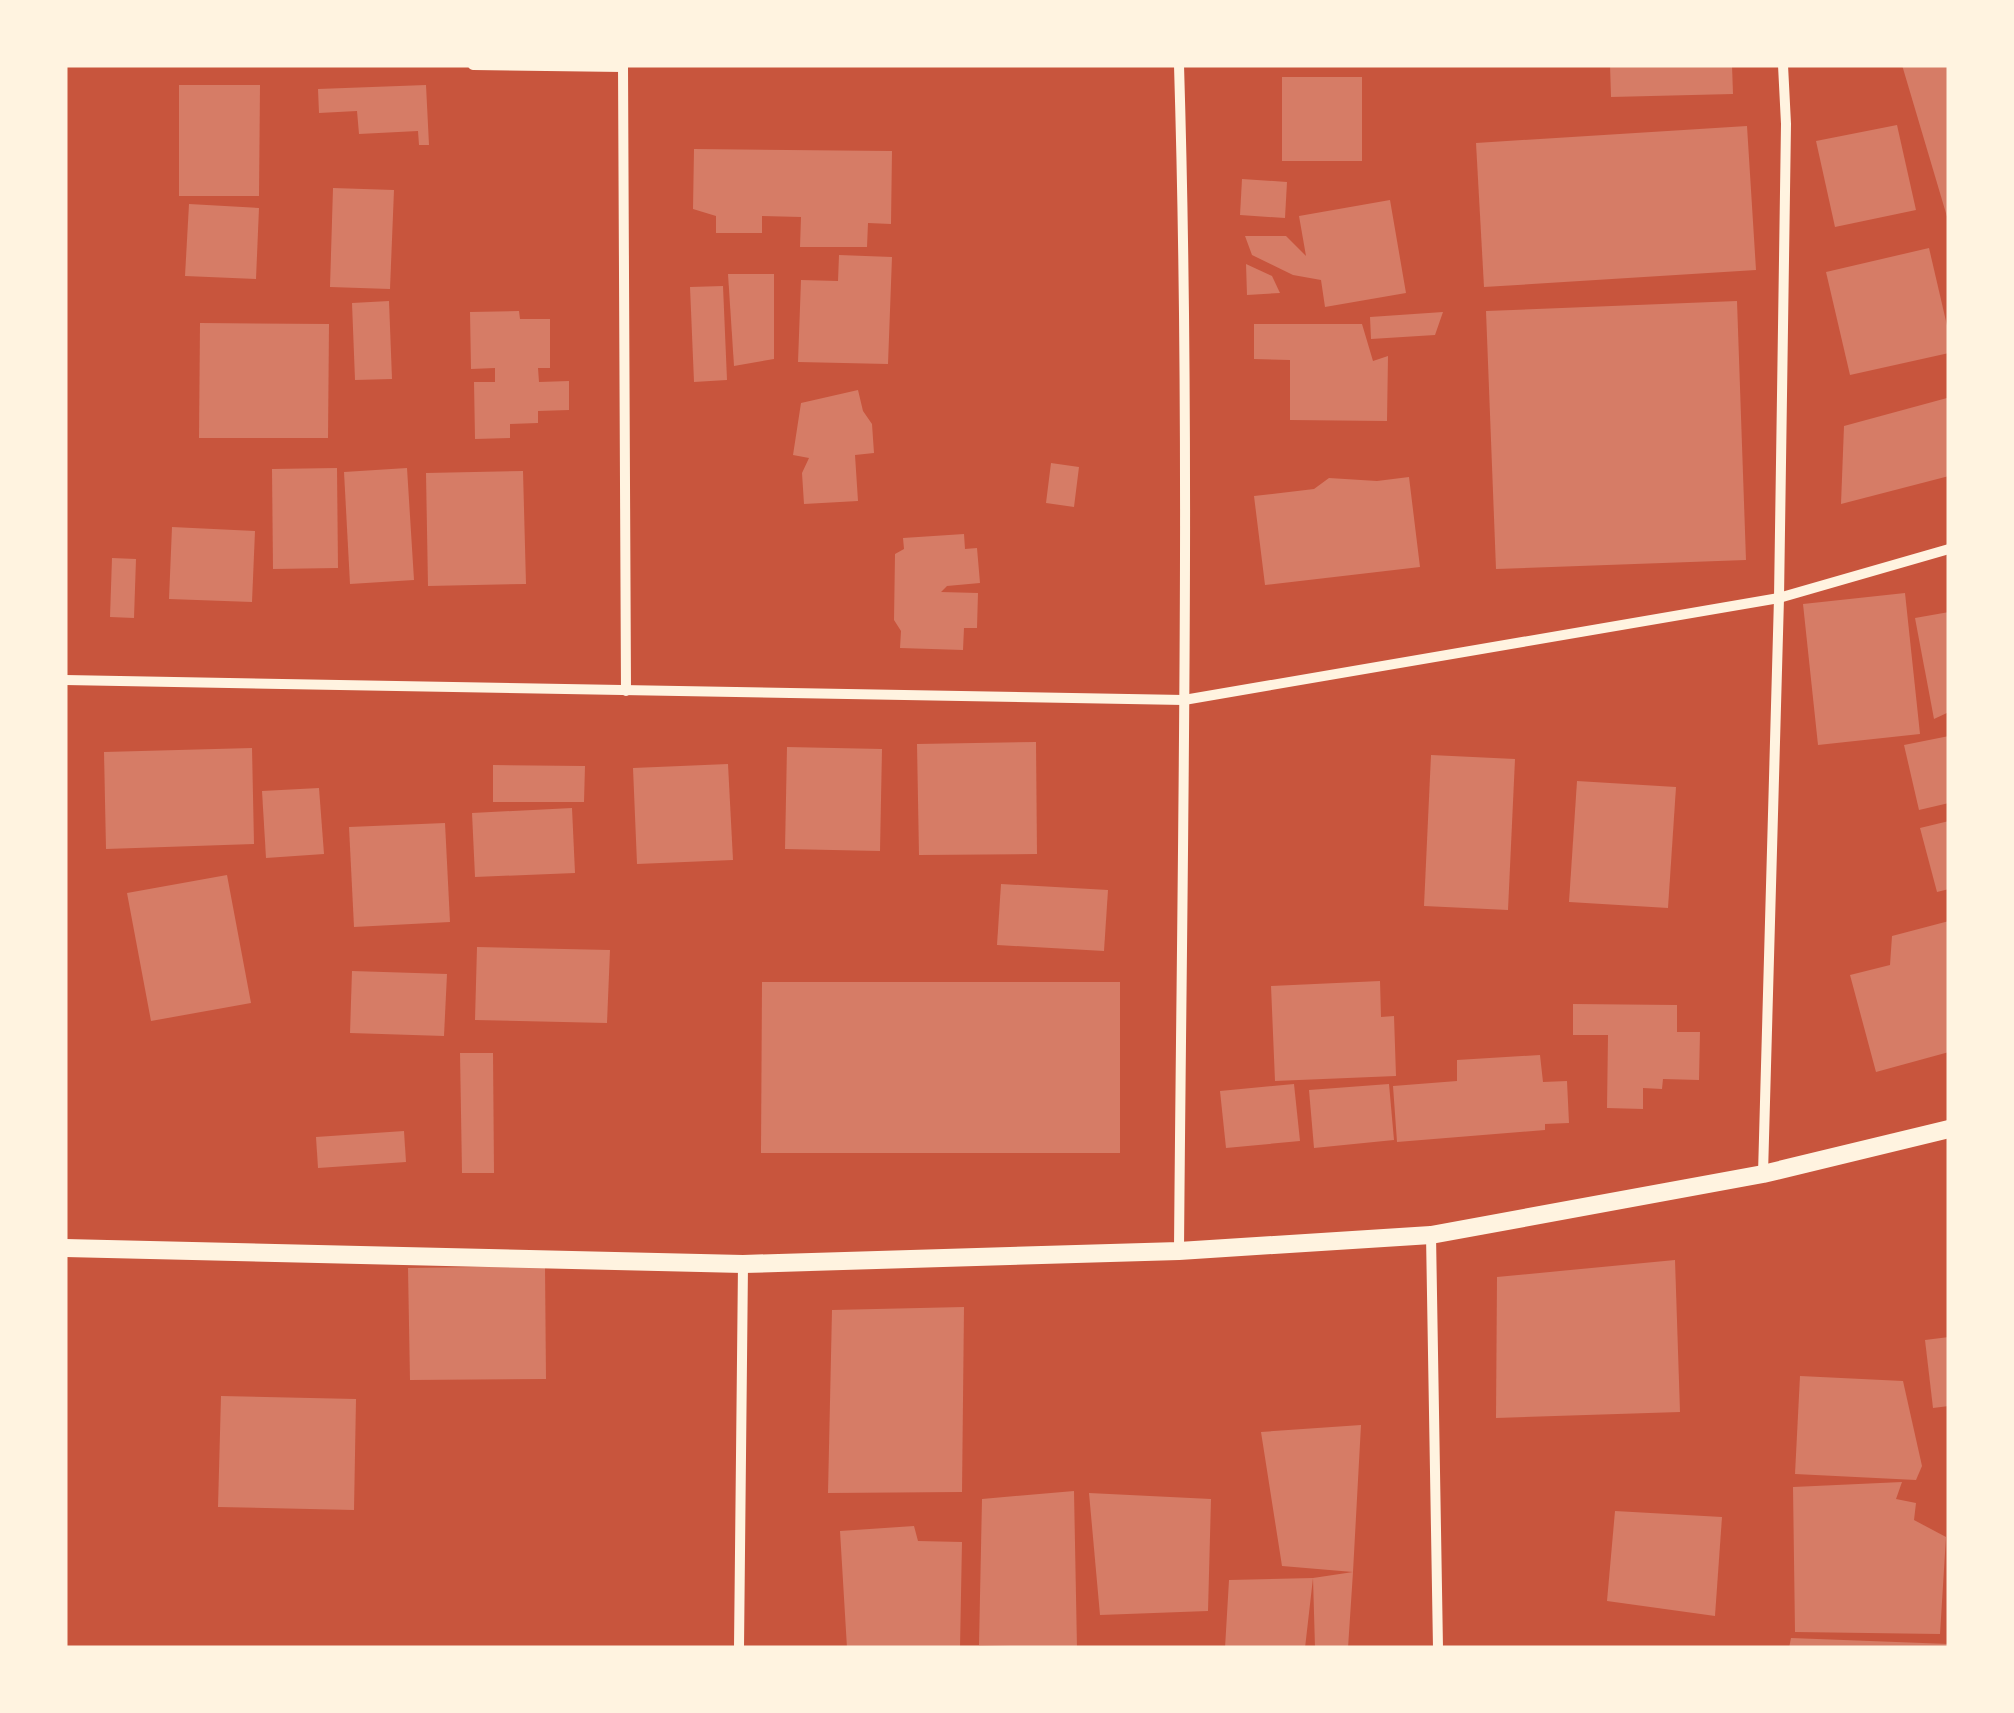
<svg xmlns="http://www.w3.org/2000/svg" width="2014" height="1713" font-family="Manrope,sans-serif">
<rect width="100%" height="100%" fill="#c8553d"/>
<g fill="#d67c66">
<polygon points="1610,65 1732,65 1733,94 1611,97"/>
<polygon points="1902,65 1949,65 1949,220 1948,220"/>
<rect x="1282" y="77" width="80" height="84"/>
<polygon points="179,85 260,85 259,196 179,196"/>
<polygon points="426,85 429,145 419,145 418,131 359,134 357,111 319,113 318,89"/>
<polygon points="1897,125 1916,210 1835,227 1816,141"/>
<polygon points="1747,126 1756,270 1484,287 1476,143"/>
<polygon points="694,149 892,151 891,224 868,223 867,247 800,247 801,217 762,216 762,233 716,233 716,216 693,209"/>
<polygon points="1242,179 1287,182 1285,218 1240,215"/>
<polygon points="333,188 394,190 390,289 330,287"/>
<polygon points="1390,200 1406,293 1325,307 1321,280 1293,275 1252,255 1245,236 1286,236 1306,256 1299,216"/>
<polygon points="189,204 259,208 256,279 185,276"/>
<polygon points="1929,248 1949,334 1949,353 1850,375 1826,272"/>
<polygon points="839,255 892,257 888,364 798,362 801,280 838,281"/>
<polygon points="1246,264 1272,276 1280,293 1247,295"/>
<polygon points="728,274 774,274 774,359 734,366"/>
<polygon points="723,286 727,380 694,382 690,287"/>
<polygon points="389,301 392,379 355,380 352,303"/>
<polygon points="1737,301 1746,560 1496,569 1486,311"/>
<polygon points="519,311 520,319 550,319 550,368 538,368 539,382 569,381 569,410 538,411 538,423 510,424 510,438 475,439 474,382 495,382 495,368 471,369 470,312"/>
<polygon points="1443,312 1435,335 1371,339 1370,317"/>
<polygon points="200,323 329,324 328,438 199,438"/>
<polygon points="1254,324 1362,324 1373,361 1388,356 1387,421 1290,420 1290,360 1254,359"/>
<polygon points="858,390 863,411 872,424 874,453 855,455 858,501 804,504 802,473 809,458 793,455 801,403"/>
<polygon points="1947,398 1949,476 1841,504 1844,426"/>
<polygon points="1051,463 1079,467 1074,507 1046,503"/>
<polygon points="337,468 338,568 273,569 272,469"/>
<polygon points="407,468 414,580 350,584 344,472"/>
<polygon points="523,471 526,584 428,586 426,473"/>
<polygon points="1409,477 1420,567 1265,585 1254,496 1314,489 1329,478 1377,481"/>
<polygon points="172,527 255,531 252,602 169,599"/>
<polygon points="964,534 965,549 977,548 980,583 947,586 941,592 978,593 977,628 964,628 963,650 900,648 901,631 894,620 895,554 904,549 903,538"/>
<polygon points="112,558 136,559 134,618 110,617"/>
<polygon points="1905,593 1920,734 1818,745 1803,604"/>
<polygon points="1949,612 1949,712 1934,719 1915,618"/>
<polygon points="1949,736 1949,803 1919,810 1904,745"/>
<polygon points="1036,742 1037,854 919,855 917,744"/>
<polygon points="787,747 882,749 880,851 785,849"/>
<polygon points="252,748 254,844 106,849 104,752"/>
<polygon points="1431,755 1515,759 1508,910 1424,906"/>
<polygon points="728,764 733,860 637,864 633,768"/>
<polygon points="493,765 585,766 584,802 493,802"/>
<polygon points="1577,781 1676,787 1668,908 1569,902"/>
<polygon points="319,788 324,854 266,858 262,791"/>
<polygon points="572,808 575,873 475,877 472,813"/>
<polygon points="1949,821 1949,889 1937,892 1920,828"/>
<polygon points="445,823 450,922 354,927 349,827"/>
<polygon points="227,875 251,1003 151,1021 127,893"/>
<polygon points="1001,884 1108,890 1104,951 997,945"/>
<polygon points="1949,921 1949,1052 1876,1072 1850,975 1890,965 1892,936"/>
<polygon points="477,947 610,950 607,1023 475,1020"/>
<polygon points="352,971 447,974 444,1036 350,1033"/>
<polygon points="1380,981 1381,1017 1394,1016 1396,1076 1275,1081 1271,986"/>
<polygon points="762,982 1120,982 1120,1153 761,1153"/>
<polygon points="1573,1004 1677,1005 1677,1032 1700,1032 1699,1080 1663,1079 1662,1089 1643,1088 1643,1109 1607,1108 1608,1035 1573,1035"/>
<polygon points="460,1053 493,1053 494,1173 462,1173"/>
<polygon points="1540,1055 1543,1082 1567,1081 1569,1123 1545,1124 1545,1130 1397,1142 1393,1086 1457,1081 1457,1060"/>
<polygon points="1294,1084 1300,1141 1226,1148 1220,1091"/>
<polygon points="1389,1084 1394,1140 1314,1148 1309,1090"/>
<polygon points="404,1131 406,1162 318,1168 316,1137"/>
<polygon points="1675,1260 1680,1412 1496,1418 1497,1277"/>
<polygon points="545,1266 546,1379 410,1380 408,1268"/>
<polygon points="964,1307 962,1492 828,1493 832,1310"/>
<polygon points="1949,1337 1949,1406 1933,1408 1925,1340"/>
<polygon points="1800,1376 1903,1381 1922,1466 1916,1480 1795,1474"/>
<polygon points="221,1396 356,1399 354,1510 218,1507"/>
<polygon points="1361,1425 1353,1572 1348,1648 1315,1648 1313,1578 1305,1648 1225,1648 1229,1580 1313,1578 1353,1572 1282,1566 1261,1432"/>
<polygon points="1902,1482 1896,1499 1916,1503 1914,1520 1946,1537 1940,1634 1795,1632 1793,1487"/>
<polygon points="1074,1491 1077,1648 979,1645 982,1499"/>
<polygon points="1089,1493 1211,1499 1208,1611 1100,1615"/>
<polygon points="1615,1511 1722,1517 1715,1616 1607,1601"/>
<polygon points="914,1526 918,1541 962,1542 960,1648 847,1648 840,1531"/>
<polygon points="1791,1638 1949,1644 1949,1648 1789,1648"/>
</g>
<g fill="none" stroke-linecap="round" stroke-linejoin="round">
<g stroke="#fff3e0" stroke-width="10">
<polyline points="473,65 623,67"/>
<polyline points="623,65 626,691"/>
<path d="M1179,65C1191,460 1182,856 1179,1251"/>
<polyline points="65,680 1184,700 1779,598 1949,549"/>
<polyline points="1763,1174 1779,598 1786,124 1783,65"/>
<polyline points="1431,1235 1438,1648"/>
<polyline points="739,1648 743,1264"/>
</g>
<polyline stroke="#fff3e0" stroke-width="18" points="65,1248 743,1264 1179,1251 1431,1235 1763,1174 1949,1129"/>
</g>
<rect width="2014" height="1713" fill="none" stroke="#fff3e0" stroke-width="135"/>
</svg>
